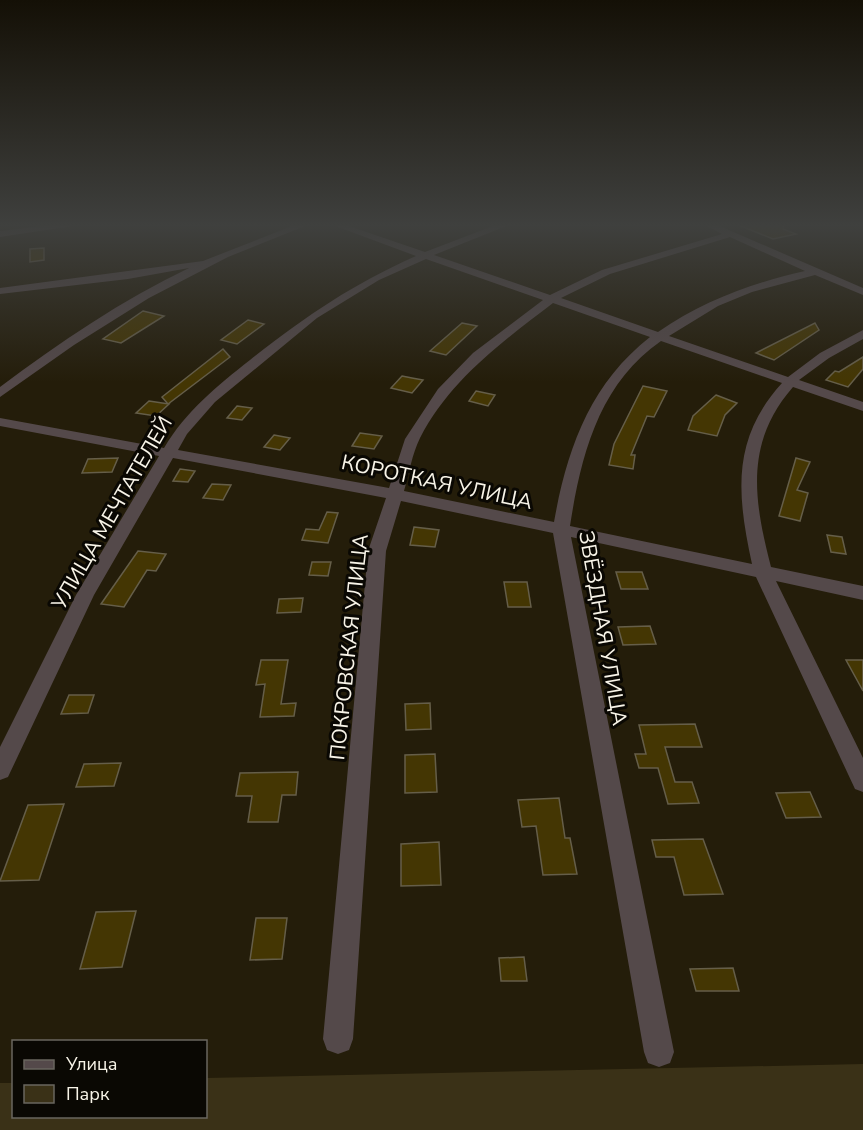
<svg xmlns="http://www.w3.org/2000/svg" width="863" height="1130" font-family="'Nunito Sans',sans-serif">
<rect width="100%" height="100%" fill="#241d0a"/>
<polygon fill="#3a3117" points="863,1064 863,1130 0,1130 0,1083 13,1083 14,1116 206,1116 206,1078"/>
<g fill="#443603" stroke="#655e49" stroke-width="1.5">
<polygon points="736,224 784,224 783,229 796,234 773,239"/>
<polygon points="44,248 44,260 30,262 30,249"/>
<polygon points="143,311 164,316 121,343 103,339"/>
<polygon points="248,320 264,324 237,344 221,340"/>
<polygon points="462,323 477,326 446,355 430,351"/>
<polygon points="815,323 819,330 774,360 756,353"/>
<polygon points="223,349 230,357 168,404 162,397"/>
<polygon points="863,357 863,369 848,387 826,380 835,371 839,372"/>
<polygon points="402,376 412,378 423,380 412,393 391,388"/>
<polygon points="643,386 667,391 654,417 647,416 631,455 635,455 633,469 609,465 614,444"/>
<polygon points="476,391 495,395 488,406 469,401"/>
<polygon points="716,395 737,403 725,415 717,436 688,430 693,416"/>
<polygon points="149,401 169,404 156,416 136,413"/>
<polygon points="237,406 252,408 242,420 227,418"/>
<polygon points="360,433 382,436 374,449 352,446"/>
<polygon points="274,435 290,438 280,450 264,447"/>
<polygon points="118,458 112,472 82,473 88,459"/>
<polygon points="796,458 810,462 797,490 808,493 800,521 779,516"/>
<polygon points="180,469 195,471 188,482 173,481"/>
<polygon points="212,484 231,485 223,500 203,498"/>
<polygon points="327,512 338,513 328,543 302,540 306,529 319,530"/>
<polygon points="414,527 439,530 435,547 410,545"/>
<polygon points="827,535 842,537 846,554 831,552"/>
<polygon points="138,551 166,554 156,571 147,570 124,607 101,604"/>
<polygon points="312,562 331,562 328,576 309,575"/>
<polygon points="616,572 642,572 648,589 621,589"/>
<polygon points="504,582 527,582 531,607 508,607"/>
<polygon points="303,598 301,612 277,613 279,599"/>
<polygon points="650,626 656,644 623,645 618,627"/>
<polygon points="261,660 288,660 281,704 296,703 294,716 260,717 265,684 256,685"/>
<polygon points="846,660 863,660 863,691"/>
<polygon points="69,695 94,695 88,713 61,714"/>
<polygon points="430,703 431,729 406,730 405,704"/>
<polygon points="695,724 702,747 665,747 675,782 692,782 699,803 668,804 658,768 639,768 635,754 646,754 639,725"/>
<polygon points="435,754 437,792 405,793 405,755"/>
<polygon points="121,763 114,786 76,787 84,764"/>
<polygon points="298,772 296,795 282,795 278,822 248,822 252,796 236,796 240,773"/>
<polygon points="810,792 821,817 786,818 776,793"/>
<polygon points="559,798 565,838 570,838 577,874 543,875 536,826 522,827 518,800"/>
<polygon points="64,804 39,880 0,881 28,805"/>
<polygon points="703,839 723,894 684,895 674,857 656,857 652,840"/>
<polygon points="439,842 441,885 401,886 401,844"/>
<polygon points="136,911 122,967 80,969 96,912"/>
<polygon points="256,918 287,918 282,959 250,960"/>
<polygon points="524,957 527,981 501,981 499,958"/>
<polygon points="733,968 739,991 696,991 690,969"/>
</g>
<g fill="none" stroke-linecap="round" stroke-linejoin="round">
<g fill="#54494a" fill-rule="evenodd">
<polygon points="60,224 86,224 0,237 0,231"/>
<path d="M297,224H310L228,257L149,298L74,345L0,397V387C60,342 122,300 189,268L128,279L0,294V288L203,261Z"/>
<path d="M330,224H343L425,252L498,224H511L434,255L550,295L602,270L722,234L703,224H715L863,288V295L815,275L752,292L718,306L669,336L788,377L820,353L863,330V339L829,358L799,380L863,402V411L793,387C744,443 754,501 771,567L863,586V600L776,581L863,758V792L855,789L756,577L571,537L674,1052L670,1063L659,1067L648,1063L644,1052L553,533L401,501L386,551L353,1039L349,1050L338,1054L327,1050L323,1039L368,551L386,498L173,458L94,595L8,777L0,780V747L76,595L159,456L0,426V418L164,448C186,411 217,386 250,360C306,316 351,285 416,256ZM730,237L805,271C752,283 703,301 658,332L561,298L610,274ZM426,259L543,300L473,353L438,389L405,439L389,488L178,450L187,434L215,402L317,318L379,280ZM553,303L650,337C590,384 567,449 554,522L404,491C409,474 412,454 420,438C450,380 502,342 553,303ZM661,341L782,383C731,439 737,495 752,564L570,526C581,455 599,384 661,341Z"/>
</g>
</g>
<linearGradient id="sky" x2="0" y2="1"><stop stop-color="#141006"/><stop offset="0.59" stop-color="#3f403e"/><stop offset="1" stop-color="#3f403e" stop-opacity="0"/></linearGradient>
<rect width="863" height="382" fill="url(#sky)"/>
<g text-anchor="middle" stroke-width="6" stroke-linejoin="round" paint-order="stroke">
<g font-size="21" fill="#f8f4e8" stroke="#0a0803">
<text transform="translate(437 482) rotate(12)" y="7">КОРОТКАЯ УЛИЦА</text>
<text transform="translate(112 513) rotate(-60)" y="7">УЛИЦА МЕЧТАТЕЛЕЙ</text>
<text transform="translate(603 628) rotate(80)" y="7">ЗВЁЗДНАЯ УЛИЦА</text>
<text transform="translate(349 647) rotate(-84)" y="7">ПОКРОВСКАЯ УЛИЦА</text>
</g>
</g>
<rect x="12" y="1040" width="195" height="78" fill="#0a0803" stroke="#69665f" stroke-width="1.5"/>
<rect x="24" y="1060" width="30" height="9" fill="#54494a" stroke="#69665f" stroke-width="1.5"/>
<text x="66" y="1070" font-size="18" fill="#f8f4e8">Улица</text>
<rect x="24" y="1085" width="30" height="18" fill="#3a3117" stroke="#69665f" stroke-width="1.5"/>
<text x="66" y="1100" font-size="18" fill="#f8f4e8">Парк</text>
</svg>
